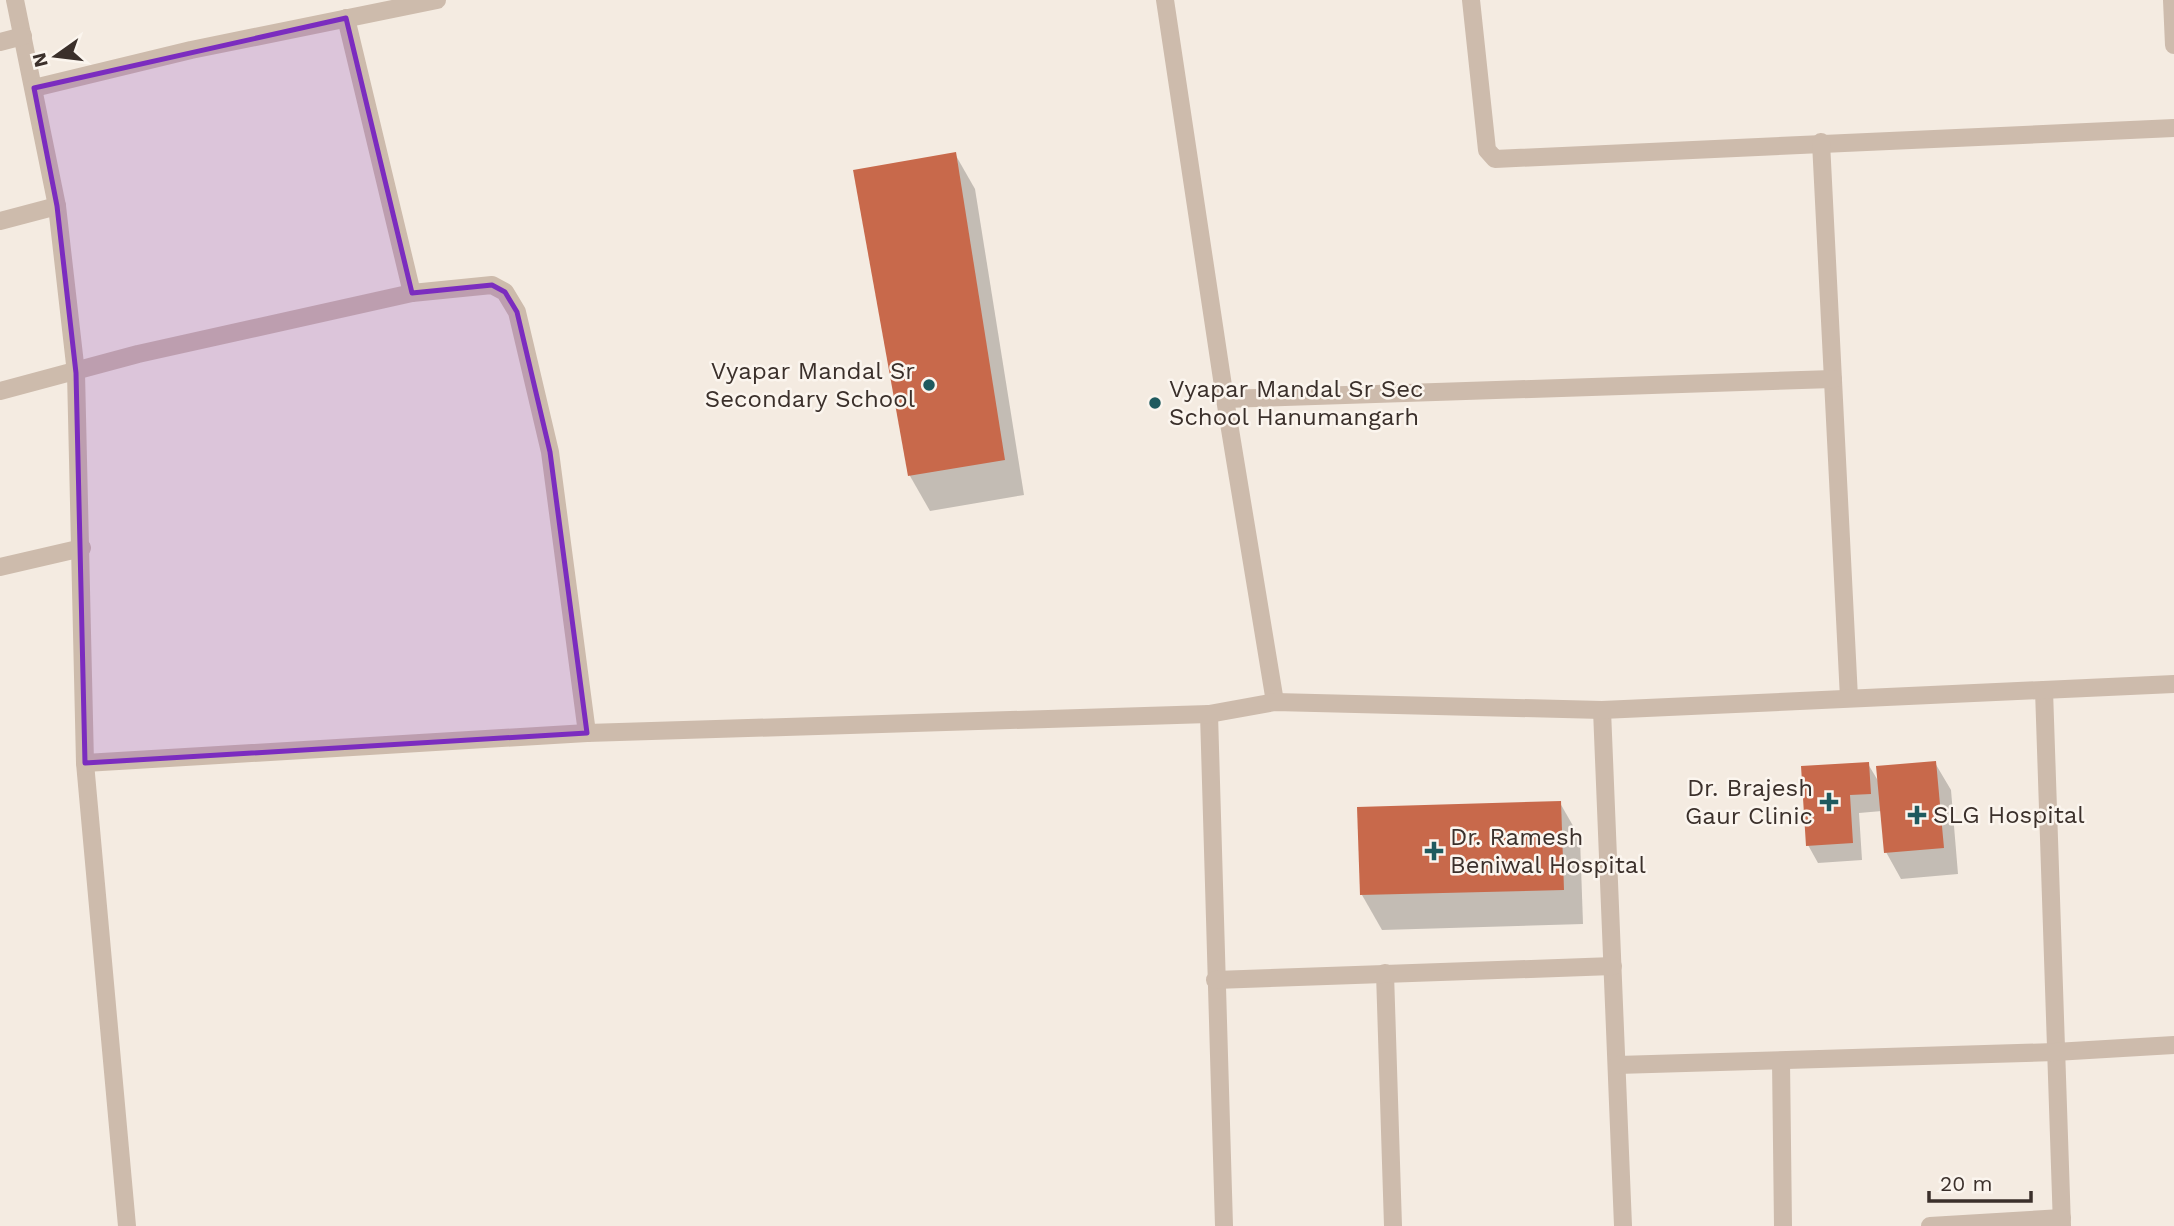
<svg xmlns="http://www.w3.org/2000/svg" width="2174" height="1226" font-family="'Work Sans',sans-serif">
<rect width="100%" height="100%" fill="#f4ebe1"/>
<g fill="#0003">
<polygon points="955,154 975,189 1024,495 930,511 910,476 855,171"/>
<polygon points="1935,763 1951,790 1958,874 1901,879 1886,852 1882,811 1859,813 1862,860 1818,863 1808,845 1868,764 1880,784"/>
<polygon points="1560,803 1580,838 1583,924 1382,930 1362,895"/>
</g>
<g fill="#c8694b">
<polygon points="956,152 1005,460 908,476 853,170"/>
<polygon points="1936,761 1944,848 1884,853 1876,766"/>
<polygon points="1869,762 1871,794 1850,795 1853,843 1806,846 1801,766"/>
<polygon points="1561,801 1564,890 1360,895 1357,807"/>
</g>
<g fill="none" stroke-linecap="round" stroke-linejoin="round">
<g stroke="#cdbbac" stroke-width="18">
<polyline points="15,0 57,206 76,373 85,763 127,1226"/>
<polyline points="1165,0 1225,399 1275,702"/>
<polyline points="1471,0 1487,150 1495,159 2174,128"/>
<polyline points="2172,0 2174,45"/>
<polyline points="346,18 412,293"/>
<polyline points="0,42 23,36"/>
<polyline points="34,88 191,50 437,0"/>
<polyline points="1821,142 1849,698"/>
<polyline points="0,221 57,206"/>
<polyline points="0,391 138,354 412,293 492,285 505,292 517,312 550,452 587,733"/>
<polyline points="1225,399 1833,379"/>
<polyline points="0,567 82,548"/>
<polyline points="2044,690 2062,1226"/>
<polyline points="1602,710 1623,1226"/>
<polyline points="1209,714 1224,1226"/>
<polyline points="85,763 587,733 1209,714 1275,702 1602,710 2174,684"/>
<polyline points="1385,973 1393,1226"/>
<polyline points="1215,980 1613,966"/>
<polyline points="1781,1061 1783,1226"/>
<polyline points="1617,1065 2055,1052 2174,1045"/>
<polyline points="1930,1226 2062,1218"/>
</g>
</g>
<path fill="#7b2cbf" fill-opacity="0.2" stroke="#7b2cbf" stroke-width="5" stroke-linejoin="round" d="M346,18L412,293L492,285L505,292L517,312L550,452L587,733L85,763L76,373L57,206L34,88Z"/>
<g fill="#1f5a5e" stroke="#fbf5ee" stroke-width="2.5">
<circle cx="929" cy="385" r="7"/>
<circle cx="1155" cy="403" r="7"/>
<path d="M1825.5 791.5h7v7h7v7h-7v7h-7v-7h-7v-7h7z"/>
<path d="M1913.5 804.5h7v7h7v7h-7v7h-7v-7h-7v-7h7z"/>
<path d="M1430.5 840.5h7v7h7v7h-7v7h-7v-7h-7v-7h7z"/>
</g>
<g text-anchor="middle" stroke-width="5" stroke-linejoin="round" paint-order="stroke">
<g font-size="24" fill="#3b302b" stroke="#fbf5ee" text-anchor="start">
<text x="915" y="379" text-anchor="end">Vyapar Mandal Sr<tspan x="915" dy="28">Secondary School</tspan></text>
<text x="1169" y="397">Vyapar Mandal Sr Sec<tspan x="1169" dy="28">School Hanumangarh</tspan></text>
<text x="1813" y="796" text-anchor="end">Dr. Brajesh<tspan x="1813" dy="28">Gaur Clinic</tspan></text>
<text x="1933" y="823">SLG Hospital</text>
<text x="1450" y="845">Dr. Ramesh<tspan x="1450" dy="28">Beniwal Hospital</tspan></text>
</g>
</g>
<g transform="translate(56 56) rotate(256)" stroke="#fbf5ee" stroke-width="5" paint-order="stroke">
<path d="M0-5L12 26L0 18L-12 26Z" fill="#3b302b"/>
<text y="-10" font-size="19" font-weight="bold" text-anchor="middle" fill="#3b302b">N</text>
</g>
<path d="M1929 1191v10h102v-10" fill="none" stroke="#3b302b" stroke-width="3.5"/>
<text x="1940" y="1191" font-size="21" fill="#3b302b" stroke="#fbf5ee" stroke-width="5" paint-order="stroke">20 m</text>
</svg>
